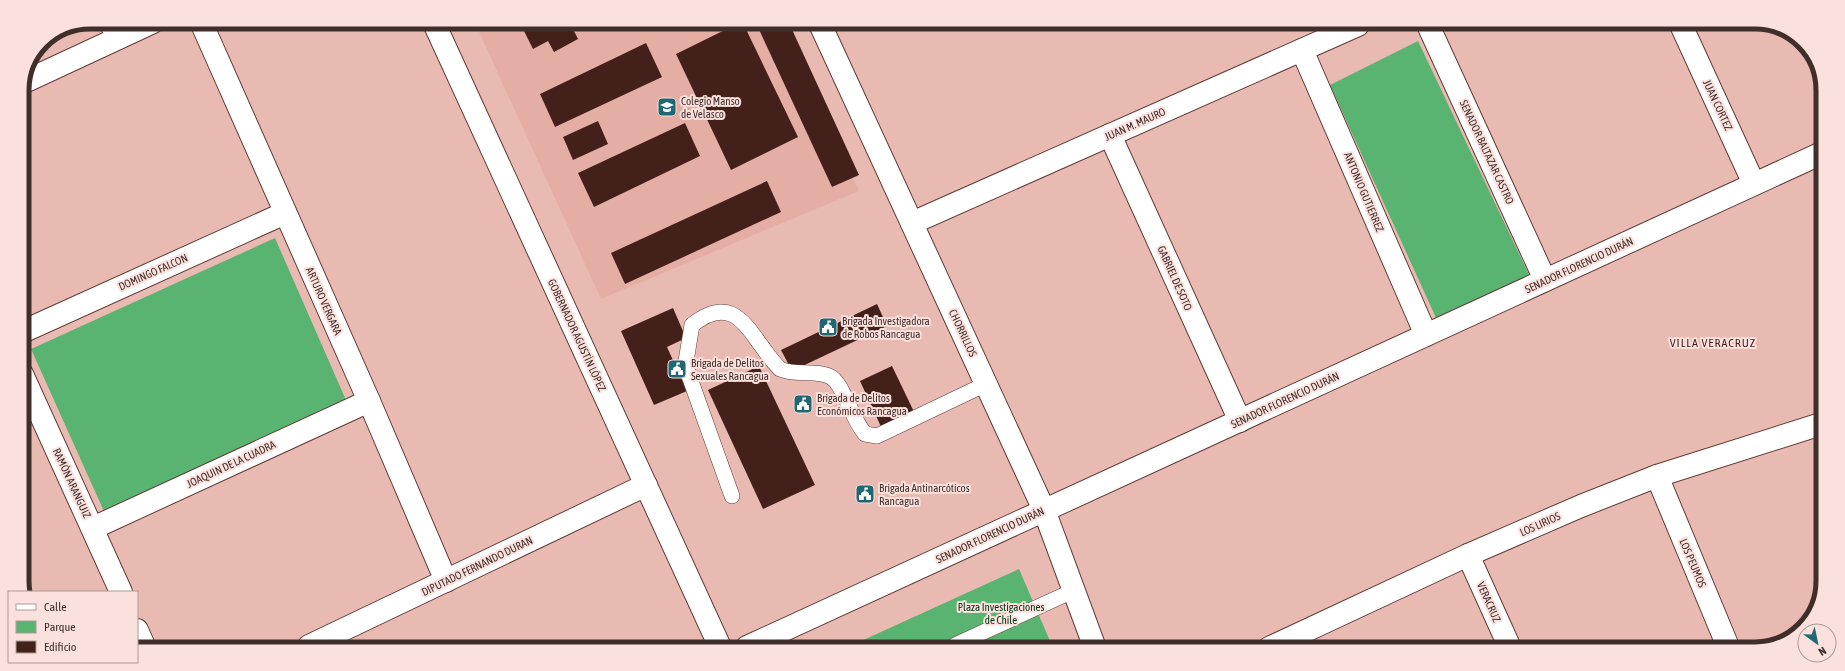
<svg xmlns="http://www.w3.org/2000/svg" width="1845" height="671" font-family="'Asap Condensed',sans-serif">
<rect width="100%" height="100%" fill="#e9bab1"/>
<polygon fill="#e5aea5" points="475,23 781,23 859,191 601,299"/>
<g fill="#59b472">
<polygon points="1418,41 1532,281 1437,320 1330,85"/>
<polygon points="275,238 349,407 107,518 31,349"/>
<polygon points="1019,569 1053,648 848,647"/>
</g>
<g fill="#44201a">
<polygon points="520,23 570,23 578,39 554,52 548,41 533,49"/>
<polygon points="739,23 743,23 798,137 731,170 676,54"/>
<polygon points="756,23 789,23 859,175 832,187"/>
<polygon points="646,43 662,77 555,127 540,94"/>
<polygon points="598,121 608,144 573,160 563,137"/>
<polygon points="685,123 700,156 594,207 578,173"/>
<polygon points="767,181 781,212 625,284 611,253"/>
<polygon points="877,304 887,326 792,371 781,350"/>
<polygon points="673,308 686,338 667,347 687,391 654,405 621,331"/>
<polygon points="759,366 815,485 763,509 708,390"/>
<polygon points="892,366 916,416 883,431 860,381"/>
</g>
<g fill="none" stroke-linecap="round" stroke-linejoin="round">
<defs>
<g id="service">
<path d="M732,496L688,373L686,361L692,325C739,288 750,339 780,369C793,375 807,371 822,374C828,375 834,378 837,383C848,398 852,418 865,434L877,436L986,384"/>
<polyline points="955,645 1075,590"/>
</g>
<g id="minor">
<polyline points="110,22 118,38"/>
<polyline points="201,22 369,401 446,581"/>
<polyline points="434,23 720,647"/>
<polyline points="1428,25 1545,280"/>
<polyline points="1681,25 1754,184"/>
<polyline points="1302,50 1426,335"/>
<polyline points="1110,135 1240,421"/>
<polyline points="912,223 1358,25"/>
<polyline points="22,332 285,213"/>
<polyline points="22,374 121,592"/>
<polyline points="1657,476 1729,649"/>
<polyline points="93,528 369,401"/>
<polyline points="1468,555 1510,648"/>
<polyline points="137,630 144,646"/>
<polyline points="309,646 646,485"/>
<polyline points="747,647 1822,153"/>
<polyline points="1269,648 1468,555 1581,506 1657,476 1821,424"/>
</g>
<g id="tertiary">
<polyline points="820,24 1044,510 1095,648"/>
<polyline points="24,82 153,22"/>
</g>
</defs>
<use href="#service" stroke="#623c35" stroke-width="16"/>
<use href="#minor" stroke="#623c35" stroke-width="24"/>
<use href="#tertiary" stroke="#623c35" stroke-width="24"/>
<use href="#service" stroke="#fff" stroke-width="15"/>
<use href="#minor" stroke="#fff" stroke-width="22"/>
<use href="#tertiary" stroke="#fff" stroke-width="22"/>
</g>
<defs>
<symbol id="school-square" viewBox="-11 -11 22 22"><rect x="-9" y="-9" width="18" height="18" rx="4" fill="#1e6773" stroke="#fae1dd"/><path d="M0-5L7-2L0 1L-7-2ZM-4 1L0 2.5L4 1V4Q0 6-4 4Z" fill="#fff"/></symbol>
<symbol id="civic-square" viewBox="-11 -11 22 22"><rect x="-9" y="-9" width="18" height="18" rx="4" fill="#1e6773" stroke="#fae1dd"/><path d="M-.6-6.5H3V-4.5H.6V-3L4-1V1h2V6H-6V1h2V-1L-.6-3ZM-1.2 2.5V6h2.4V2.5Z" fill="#fff"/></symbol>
</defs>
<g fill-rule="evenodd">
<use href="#school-square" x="656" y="96" width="22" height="22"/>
<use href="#civic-square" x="817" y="316" width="22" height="22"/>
<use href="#civic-square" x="666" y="358" width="22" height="22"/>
<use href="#civic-square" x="792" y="393" width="22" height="22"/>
<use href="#civic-square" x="854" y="483" width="22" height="22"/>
</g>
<g text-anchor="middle" stroke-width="4" stroke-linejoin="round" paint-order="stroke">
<g font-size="11" fill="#402e2b" stroke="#fae1dd" text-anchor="start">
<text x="681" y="105">Colegio Manso<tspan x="681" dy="13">de Velasco</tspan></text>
<text x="842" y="325">Brigada Investigadora<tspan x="842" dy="13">de Robos Rancagua</tspan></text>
<text x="691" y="367">Brigada de Delitos<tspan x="691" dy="13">Sexuales Rancagua</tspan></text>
<text x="817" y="402">Brigada de Delitos<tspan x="817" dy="13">Económicos Rancagua</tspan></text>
<text x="879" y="492">Brigada Antinarcóticos<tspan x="879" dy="13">Rancagua</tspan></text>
</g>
<g font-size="11" fill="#402e2b" stroke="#fae1dd">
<text transform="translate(1718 105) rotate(65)" y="4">JUAN CORTEZ</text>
<text transform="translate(1135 124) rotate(-24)" y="4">JUAN M. MAURO</text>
<text transform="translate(1487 152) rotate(65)" y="4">SENADOR BALTAZAR CASTRO</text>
<text transform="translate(1364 192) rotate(67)" y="4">ANTONIO GUTIERREZ</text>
<text transform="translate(1579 265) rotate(-25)" y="4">SENADOR FLORENCIO DURÁN</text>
<text transform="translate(153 272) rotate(-24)" y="4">DOMINGO FALCON</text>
<text transform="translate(1175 278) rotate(66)" y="4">GABRIEL DE SOTO</text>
<text transform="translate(324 301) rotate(66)" y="4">ARTURO VERGARA</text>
<text transform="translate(963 333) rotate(65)" y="4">CHORRILLOS</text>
<text transform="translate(577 335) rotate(65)" y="4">GOBERNADOR AGUSTÍN LÓPEZ</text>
<text transform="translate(1285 400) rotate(-25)" y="4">SENADOR FLORENCIO DURÁN</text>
<text transform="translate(231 464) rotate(-25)" y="4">JOAQUIN DE LA CUADRA</text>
<text transform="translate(72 483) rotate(65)" y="4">RAMÓN ARANGUIZ</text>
<text transform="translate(1540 524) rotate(-24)" y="4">LOS LIRIOS</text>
<text transform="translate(990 535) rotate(-25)" y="4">SENADOR FLORENCIO DURÁN</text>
<text transform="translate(1693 563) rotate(67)" y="4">LOS PEUMOS</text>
<text transform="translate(477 566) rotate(-26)" y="4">DIPUTADO FERNANDO DURAN</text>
<text transform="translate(1489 602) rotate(66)" y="4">VERACRUZ</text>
</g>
<g font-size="11" fill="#043416" stroke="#fae1dd">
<text x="1001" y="611">Plaza Investigaciones<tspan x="1001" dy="13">de Chile</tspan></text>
</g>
<g font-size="12" letter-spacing="1" fill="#431f19" stroke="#fae1dd">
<text x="1713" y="347">VILLA VERACRUZ</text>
</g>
</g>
<path d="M0 0H1845V671H0ZM90 29H1755A61 61 0 0 1 1816 90V581A61 61 0 0 1 1755 642H90A61 61 0 0 1 29 581V90A61 61 0 0 1 90 29Z" fill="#fae1dd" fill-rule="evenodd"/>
<path fill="none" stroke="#402e2b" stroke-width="5" d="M90 29H1755A61 61 0 0 1 1816 90V581A61 61 0 0 1 1755 642H90A61 61 0 0 1 29 581V90A61 61 0 0 1 90 29Z"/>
<rect x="8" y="591" width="130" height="72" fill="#fae1dd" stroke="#b09996"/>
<rect x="16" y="604" width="20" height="6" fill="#ffffff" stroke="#b09996"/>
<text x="44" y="611" font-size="12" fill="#402e2b">Calle</text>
<rect x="16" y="621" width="20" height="12" fill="#59b472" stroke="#b09996"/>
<text x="44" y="631" font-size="12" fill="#402e2b">Parque</text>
<rect x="16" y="641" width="20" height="12" fill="#44201a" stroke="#b09996"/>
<text x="44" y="651" font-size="12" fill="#402e2b">Edificio</text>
<g transform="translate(1817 643) rotate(147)"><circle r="19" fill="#fae1dd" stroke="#b09996"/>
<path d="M0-3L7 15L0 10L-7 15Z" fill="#1e6773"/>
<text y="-6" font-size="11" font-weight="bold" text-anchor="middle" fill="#402e2b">N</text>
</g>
</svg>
